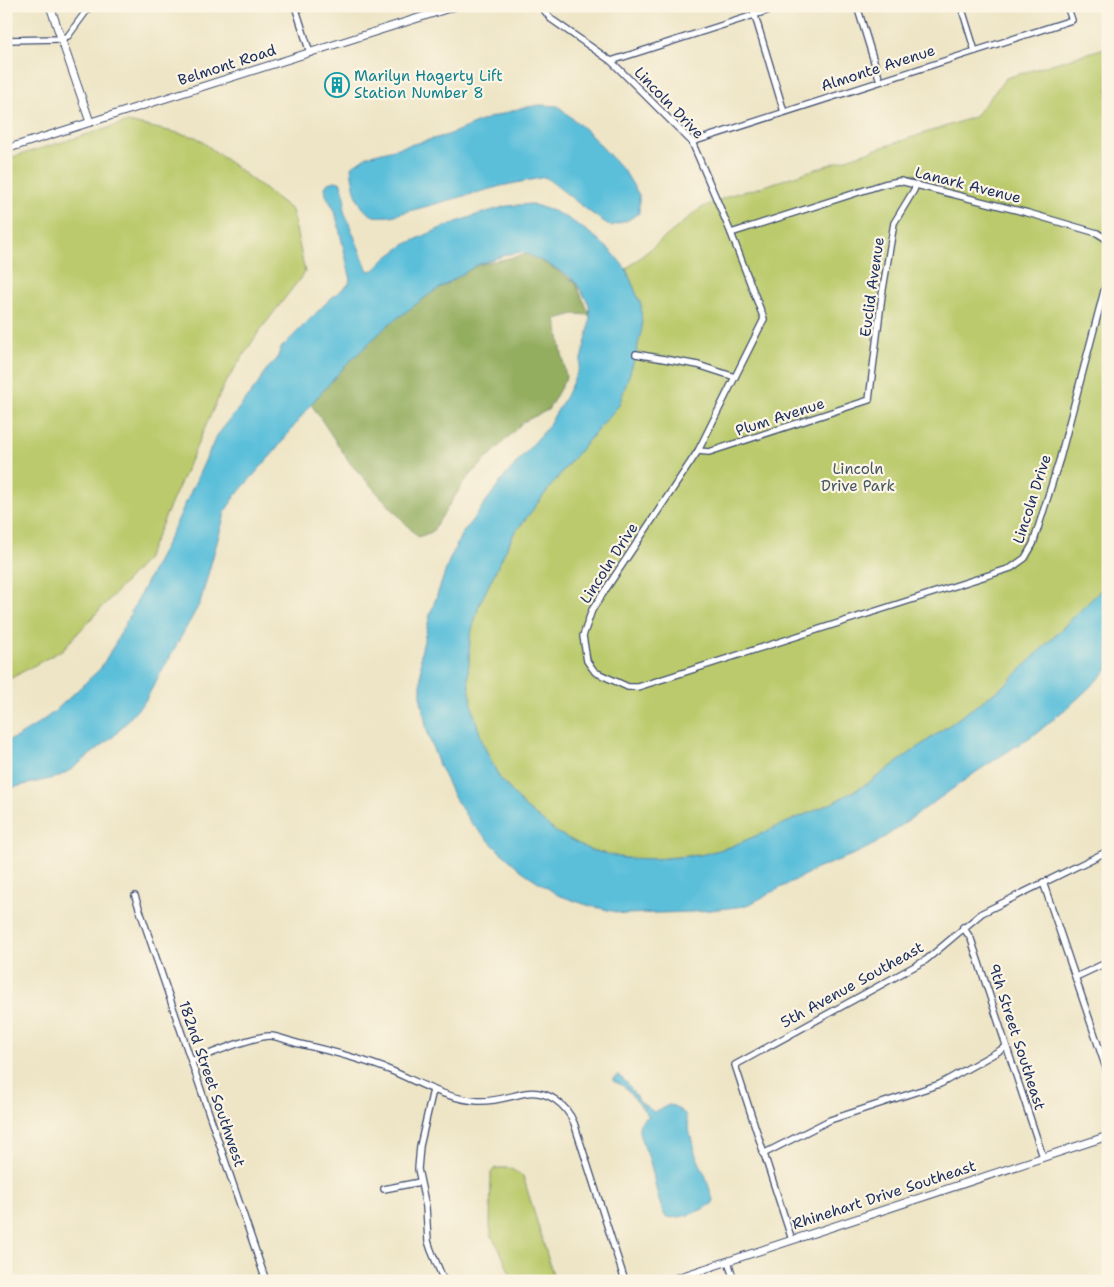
<svg xmlns="http://www.w3.org/2000/svg" width="1114" height="1287" font-family="'Shantell Sans',sans-serif">
<rect width="100%" height="100%" fill="#fcf5e5"/>
<filter id="ink" filterUnits="userSpaceOnUse"><feTurbulence type="fractalNoise" baseFrequency=".02" numOctaves="2"/><feDisplacementMap in="SourceGraphic" scale="10" xChannelSelector="R" yChannelSelector="G"/><feConvolveMatrix kernelMatrix="1 2 1 2 8 2 1 2 1" color-interpolation-filters="sRGB"/></filter>
<filter id="wash" filterUnits="userSpaceOnUse"><feTurbulence type="fractalNoise" baseFrequency=".0096" numOctaves="4" result="noise"/><feDisplacementMap in="SourceGraphic" scale="20" xChannelSelector="R" yChannelSelector="G"/><feGaussianBlur stdDeviation="1.12" result="paint"/><feColorMatrix in="noise" values="0 0 0 0 0 0 0 0 0 0 0 0 0 0 0 0 0 1.4 0 .05"/><feComposite in="paint" operator="in"/></filter>
<g filter="url(#wash)">
<rect width="100%" height="100%" fill="#eee5c6"/>
<g fill="#bbca6c" stroke="#6b7c65">
<polygon points="1108,47 1108,579 1099,592 1005,685 867,784 832,803 730,847 701,855 655,859 623,858 590,850 556,832 525,807 499,777 483,744 473,711 468,679 470,637 479,605 513,535 569,463 619,405 636,354 641,305 626,269 701,208 736,193 752,190 974,117 1006,78"/>
<polygon points="128,122 196,137 292,210 305,272 258,333 224,385 146,560 62,650 6,681 6,159"/>
<polygon points="495,1168 509,1168 523,1176 555,1281 513,1281 499,1248 492,1237 490,1227 491,1173"/>
</g>
<polygon fill="#94ae60" stroke="#586e5f" points="528,254 544,262 575,282 590,315 574,314 556,319 566,378 548,410 523,422 464,482 432,532 418,537 350,463 311,404 346,365 388,325 430,294 477,265"/>
<g fill="#5cbfda" stroke="#3c779c">
<path d="M540,105L558,106L588,132L625,172L639,195V213L628,220L611,226C587,212 567,193 545,177L501,186L391,216C386,216 379,217 374,216C356,210 353,183 351,167L367,156L448,135L486,119L521,108Z"/>
<polygon points="336,181 341,183 345,197 344,211 368,271 374,270 386,258 404,245 441,228 473,216 507,206 531,204 553,211 569,219 594,236 612,252 626,269 641,305 642,328 636,354 619,405 569,463 513,535 479,605 470,637 468,679 473,711 483,744 499,777 525,807 556,832 590,850 623,858 655,859 701,855 730,847 832,803 867,784 1005,685 1099,592 1108,579 1108,670 1075,701 1038,732 979,770 875,844 857,853 816,869 746,906 692,912 624,914 587,905 558,895 522,871 497,849 471,823 454,797 439,765 428,735 421,700 421,653 430,615 449,561 461,535 506,475 547,428 566,396 578,371 589,328 590,315 589,304 577,284 569,276 544,262 522,252 508,254 477,265 430,294 388,325 346,365 311,404 275,451 235,496 226,510 200,603 145,701 114,736 72,769 58,777 6,789 6,741 15,738 35,726 54,712 100,669 116,642 175,526 216,437 258,384 266,370 277,359 281,348 329,300 349,284 350,276 335,211 326,195 325,187 328,183"/>
<path d="M618,1075L627,1083L640,1102L654,1112L669,1105L674,1106L685,1114L695,1153L706,1177L713,1200V1203C704,1210 675,1222 665,1216C655,1196 655,1173 647,1153C644,1145 638,1136 639,1127C640,1121 645,1119 649,1116L624,1086L613,1081L614,1078Z"/>
</g>
</g>
<g filter="url(#ink)">
<g fill="none" stroke-linecap="round" stroke-linejoin="round">
<defs>
<g id="minor">
<polyline points="295,6 310,53"/>
<polyline points="541,6 551,19 611,61 692,142 731,233 764,319 698,451 592,610 583,636 587,661 595,672 628,687 638,687 1011,568 1025,558 1033,544 1060,458 1108,276"/>
<polyline points="752,6 784,112"/>
<polyline points="857,6 880,81"/>
<polyline points="961,6 975,51"/>
<polyline points="6,40 60,39 68,36 90,6"/>
<polyline points="611,61 782,6"/>
<polyline points="692,142 1072,20 1067,6"/>
<polyline points="731,233 884,184 900,181 1028,213 1097,233 1105,238 1108,245"/>
<polyline points="636,354 698,365 735,377"/>
<polyline points="698,451 709,452 869,400 882,295 894,223 914,190 916,184"/>
<polyline points="1043,882 1108,1074"/>
<polyline points="135,896 266,1281"/>
<polyline points="963,927 971,939 1043,1157"/>
<polyline points="1076,977 1108,962"/>
<path d="M191,1061C208,1055 255,1035 271,1036C281,1037 291,1042 300,1044C331,1051 362,1059 392,1071C420,1083 446,1099 478,1101C495,1102 510,1096 526,1093C548,1090 566,1104 574,1123L625,1281"/>
<polyline points="433,1090 420,1146 418,1169 426,1207 428,1241 431,1250 444,1281"/>
<polyline points="763,1154 830,1120 940,1084 1006,1047"/>
<polyline points="384,1189 420,1182"/>
<polyline points="792,1240 735,1065 926,960 982,913 1108,851"/>
<polyline points="728,1261 734,1281"/>
</g>
<g id="tertiary">
<polyline points="50,6 90,122"/>
<polyline points="6,149 456,6"/>
<polyline points="668,1281 1108,1136"/>
</g>
</defs>
<use href="#minor" stroke="#3b4a6e" stroke-width="8"/>
<use href="#tertiary" stroke="#3b4a6e" stroke-width="9"/>
<use href="#minor" stroke="#fff" stroke-width="5.5"/>
<use href="#tertiary" stroke="#fff" stroke-width="7"/>
</g>
</g>
<defs>
<symbol id="building-ring" viewBox="-11 -11 22 22"><circle r="9.5" fill="#fcf5e5" stroke="#0f9aa8" stroke-width="1.5"/><path d="M-4-6H4V6H1V3H-1V6H-4ZM-2.5-4.3h1.7v1.8h-1.7ZM.8-4.3h1.7v1.8H.8ZM-2.5-1h1.7V.8h-1.7ZM.8-1h1.7V.8H.8Z" fill="#0f9aa8"/></symbol>
</defs>
<g fill-rule="evenodd">
<use href="#building-ring" x="323" y="71" width="28" height="28"/>
</g>
<g text-anchor="middle" stroke-width="4.5" stroke-linejoin="round" paint-order="stroke">
<g font-size="15" fill="#1b2f5e" stroke="#fcf5e5">
<text transform="translate(227 65) rotate(-18)" y="5">Belmont Road</text>
<text transform="translate(878 68) rotate(-18)" y="5">Almonte Avenue</text>
<text transform="translate(669 103) rotate(46)" y="5">Lincoln Drive</text>
<text transform="translate(968 185) rotate(14)" y="5">Lanark Avenue</text>
<text transform="translate(872 287) rotate(-82)" y="5">Euclid Avenue</text>
<text transform="translate(780 417) rotate(-18)" y="5">Plum Avenue</text>
<text transform="translate(1032 499) rotate(-72)" y="5">Lincoln Drive</text>
<text transform="translate(609 563) rotate(-57)" y="5">Lincoln Drive</text>
<text transform="translate(852 985) rotate(-29)" y="5">5th Avenue Southeast</text>
<text transform="translate(1017 1037) rotate(72)" y="5">9th Street Southeast</text>
<text transform="translate(212 1084) rotate(71)" y="5">182nd Street Southwest</text>
<text transform="translate(884 1195) rotate(-18)" y="5">Rhinehart Drive Southeast</text>
</g>
<g font-size="15" fill="#0d838f" stroke="#fcf5e5" text-anchor="start">
<text x="354" y="81">Marilyn Hagerty Lift<tspan x="354" dy="17">Station Number 8</tspan></text>
</g>
<g font-size="15" fill="#435662" stroke="#fcf5e5">
<text x="858" y="474">Lincoln<tspan x="858" dy="17">Drive Park</tspan></text>
</g>
</g>
<rect width="1114" height="1287" fill="none" stroke="#fcf5e5" stroke-width="25"/>
</svg>
